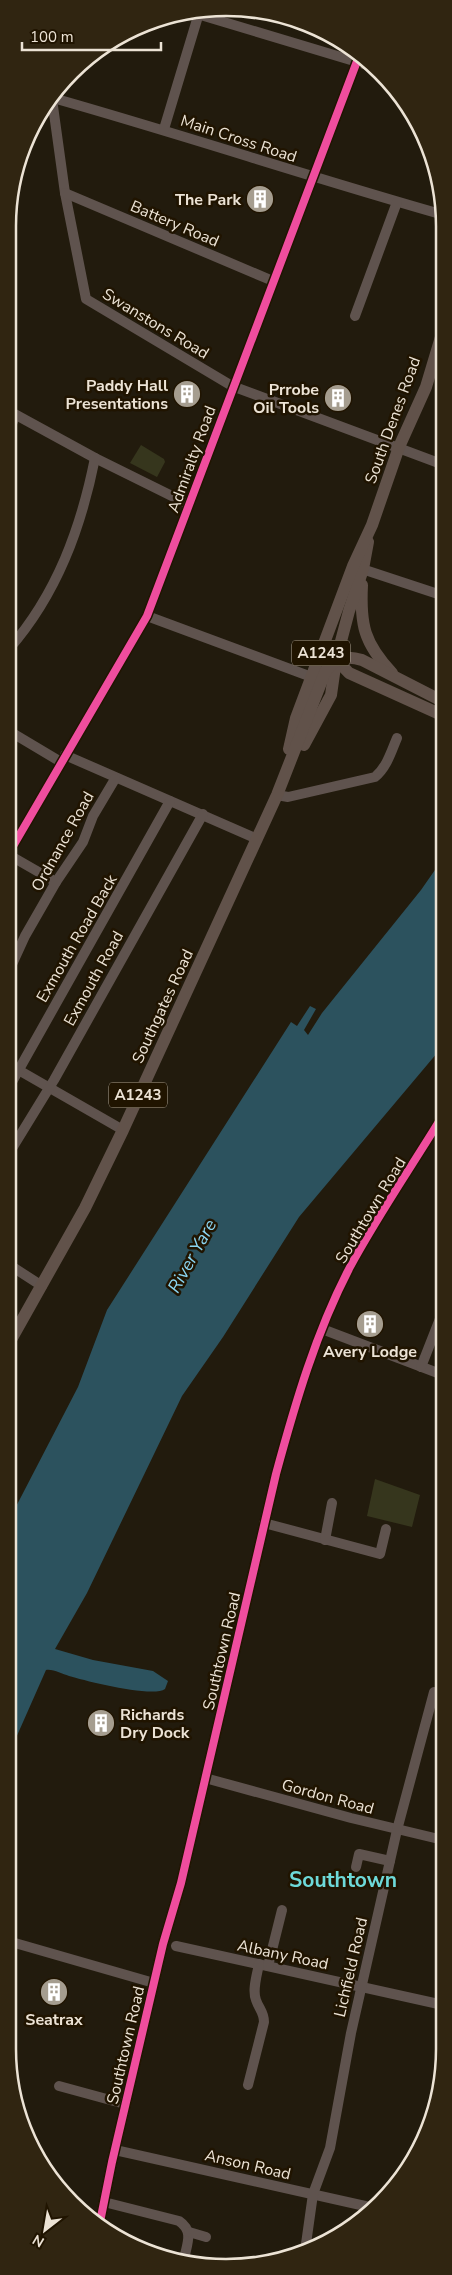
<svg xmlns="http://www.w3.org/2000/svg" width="452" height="2275" font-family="'Nunito Sans',sans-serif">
<rect width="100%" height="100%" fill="#221b0d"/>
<g fill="#36361d">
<polygon points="141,445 164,459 165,462 157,477 130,463"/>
<polygon points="375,1479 420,1495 412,1527 367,1516"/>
</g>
<path fill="#2c525e" d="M444,857L443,1046L299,1217L223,1337L182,1396L87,1593L55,1649L93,1660L153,1671L168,1681L165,1689C153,1698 86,1681 69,1676C62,1674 54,1669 46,1670L8,1756V1522L78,1387L107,1310L291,1022L297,1026L310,1006L316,1009L304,1030L308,1035L322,1013L421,890Z"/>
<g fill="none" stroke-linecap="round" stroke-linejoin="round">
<g stroke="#5f534e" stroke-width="10">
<polyline points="194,13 374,67"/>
<path d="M53,98C184,135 313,178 444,215"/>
<polyline points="52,99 65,193 86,299 232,386 444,465"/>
<polyline points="164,129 199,13"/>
<polyline points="65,193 273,281"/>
<polyline points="355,316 397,202"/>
<polyline points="9,411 95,458 188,504"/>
<polyline points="9,433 15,415"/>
<polyline points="356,567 444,596"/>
<polyline points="147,616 317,679"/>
<path d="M9,649C57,594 81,528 95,458"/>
<polyline points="9,731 61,762"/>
<polyline points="65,755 257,839"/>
<path d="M277,795L288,797L375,777C387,767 391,752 397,738"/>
<polyline points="9,853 147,616 359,56"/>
<polyline points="9,855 56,882"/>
<polyline points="9,971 25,936 56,882 83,842 93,816 115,779"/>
<polyline points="8,1064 123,1130"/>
<polyline points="8,1089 170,801"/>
<polyline points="8,1155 54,1080 203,814"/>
<polyline points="8,1264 42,1286"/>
<polyline points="322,1329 443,1375"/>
<polyline points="421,1367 443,1311"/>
<polyline points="264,1523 380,1554 386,1529"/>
<polyline points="325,1540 332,1503"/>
<polyline points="205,1778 351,1818 443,1840"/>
<polyline points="356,1867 359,1854 390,1861"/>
<polyline points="8,1941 154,1983"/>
<polyline points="176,1946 443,2005"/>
<polyline points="268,1966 282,1910"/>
<path d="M248,2085L264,2022C264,2012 259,2009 256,2000C252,1990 257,1975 259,1964"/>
<polyline points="59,2086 125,2104"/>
<polyline points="437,2093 443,2070"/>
<polyline points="115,2150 374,2208"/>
<path d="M104,2202L179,2221C194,2231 187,2244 184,2259"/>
<path d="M100,2222L112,2162L163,1944L181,1883L276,1474C295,1404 316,1332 350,1267C378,1215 412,1166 443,1115"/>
<polyline points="189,2232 206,2237"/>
<polyline points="305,2251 313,2194 330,2148 351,2033 397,1830 434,1692"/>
</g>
<g stroke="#61524a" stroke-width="12">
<path d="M362,585C360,625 364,643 392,673"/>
<polyline points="333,656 349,673 444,716"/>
<polyline points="304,745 331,695 336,660 349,611 363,569 368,542"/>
<polyline points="289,749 296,718 353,566 372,525 399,447 426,387 444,327"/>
<path d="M8,1345L85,1208L123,1130L277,795L326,670C337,658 346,655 362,660L444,702"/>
</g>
<defs>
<g id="cycleway">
<polyline points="9,853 147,616 359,56"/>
<path d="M100,2222L112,2162L163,1944L181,1883L276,1474C295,1404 316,1332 350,1267C378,1215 412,1166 443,1115"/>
</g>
</defs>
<use href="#cycleway" stroke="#201400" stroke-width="11"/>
<use href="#cycleway" stroke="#ef4d9e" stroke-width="8"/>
</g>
<defs>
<symbol id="building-disc" viewBox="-11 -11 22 22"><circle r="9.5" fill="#a59d8f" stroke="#201400"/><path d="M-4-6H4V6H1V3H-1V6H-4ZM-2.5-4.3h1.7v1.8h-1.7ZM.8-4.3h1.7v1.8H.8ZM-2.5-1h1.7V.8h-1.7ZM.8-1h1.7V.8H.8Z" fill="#fff"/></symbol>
</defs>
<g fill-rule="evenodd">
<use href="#building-disc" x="244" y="183" width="32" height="32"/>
<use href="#building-disc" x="171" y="378" width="32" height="32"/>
<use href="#building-disc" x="322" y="382" width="32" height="32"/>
<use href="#building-disc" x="354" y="1308" width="32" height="32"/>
<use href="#building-disc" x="85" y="1707" width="32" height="32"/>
<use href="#building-disc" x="38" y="1976" width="32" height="32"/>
</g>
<g text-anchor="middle" stroke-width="5" stroke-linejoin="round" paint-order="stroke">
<g fill="#201400" stroke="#afa595" stroke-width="1">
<rect x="292" y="640.5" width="58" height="25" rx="4"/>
<rect x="109" y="1082.5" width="58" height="25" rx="4"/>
</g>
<g font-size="15" font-weight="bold" fill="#ece3d5">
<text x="321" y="658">A1243</text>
<text x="138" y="1100">A1243</text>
</g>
<g font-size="16" fill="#ece3d5" stroke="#201400">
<text transform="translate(239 138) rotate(18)" y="6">Main Cross Road</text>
<text transform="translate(175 223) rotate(23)" y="6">Battery Road</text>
<text transform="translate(156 323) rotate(31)" y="6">Swanstons Road</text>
<text transform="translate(392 420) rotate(-70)" y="6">South Denes Road</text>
<text transform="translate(191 459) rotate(-70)" y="6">Admiralty Road</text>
<text transform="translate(62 841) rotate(-61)" y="6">Ordnance Road</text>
<text transform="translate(76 938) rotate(-60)" y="6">Exmouth Road Back</text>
<text transform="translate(93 978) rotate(-61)" y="6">Exmouth Road</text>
<text transform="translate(162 1006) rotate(-65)" y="6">Southgates Road</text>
<text transform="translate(370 1210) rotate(-59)" y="6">Southtown Road</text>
<text transform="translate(221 1651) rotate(-77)" y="6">Southtown Road</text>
<text transform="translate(328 1796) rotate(15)" y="6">Gordon Road</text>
<text transform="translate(283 1954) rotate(12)" y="6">Albany Road</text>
<text transform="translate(350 1967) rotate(-77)" y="6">Lichfield Road</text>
<text transform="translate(125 2045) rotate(-77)" y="6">Southtown Road</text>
<text transform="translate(248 2164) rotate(13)" y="6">Anson Road</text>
</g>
<g font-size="16" font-weight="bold" fill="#ece3d5" stroke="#201400" text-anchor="end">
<text x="241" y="205">The Park</text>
<text x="168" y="391">Paddy Hall<tspan x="168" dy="18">Presentations</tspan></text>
<text x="319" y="395">Prrobe<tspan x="319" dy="18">Oil Tools</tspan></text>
<text x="370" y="1357" text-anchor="middle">Avery Lodge</text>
<text x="120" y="1720" text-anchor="start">Richards<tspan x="120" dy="18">Dry Dock</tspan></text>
<text x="54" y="2025" text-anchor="middle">Seatrax</text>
</g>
<g font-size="18" font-style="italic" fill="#8bd6f2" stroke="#201400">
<text transform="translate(192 1256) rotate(-61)" y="6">River Yare</text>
</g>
<g font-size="21" font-weight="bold" fill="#6dd9d8" stroke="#201400">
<text x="343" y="1887">Southtown</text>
</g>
</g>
<path d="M0 0H452V2275H0ZM226 16H226A210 210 0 0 1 436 226V2049A210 210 0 0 1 226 2259H226A210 210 0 0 1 16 2049V226A210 210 0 0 1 226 16Z" fill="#302511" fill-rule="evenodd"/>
<path fill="none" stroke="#ece3d5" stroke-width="2.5" d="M226 16H226A210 210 0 0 1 436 226V2049A210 210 0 0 1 226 2259H226A210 210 0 0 1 16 2049V226A210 210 0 0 1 226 16Z"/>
<g transform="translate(45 2230) rotate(211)" stroke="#201400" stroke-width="4" paint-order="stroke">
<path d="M0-4L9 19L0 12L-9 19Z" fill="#ece3d5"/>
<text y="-8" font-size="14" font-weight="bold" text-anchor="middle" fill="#ece3d5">N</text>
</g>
<path d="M22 42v8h139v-8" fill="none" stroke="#ece3d5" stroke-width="2.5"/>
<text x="30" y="42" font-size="15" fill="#ece3d5" stroke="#201400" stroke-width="4" paint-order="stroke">100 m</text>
</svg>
